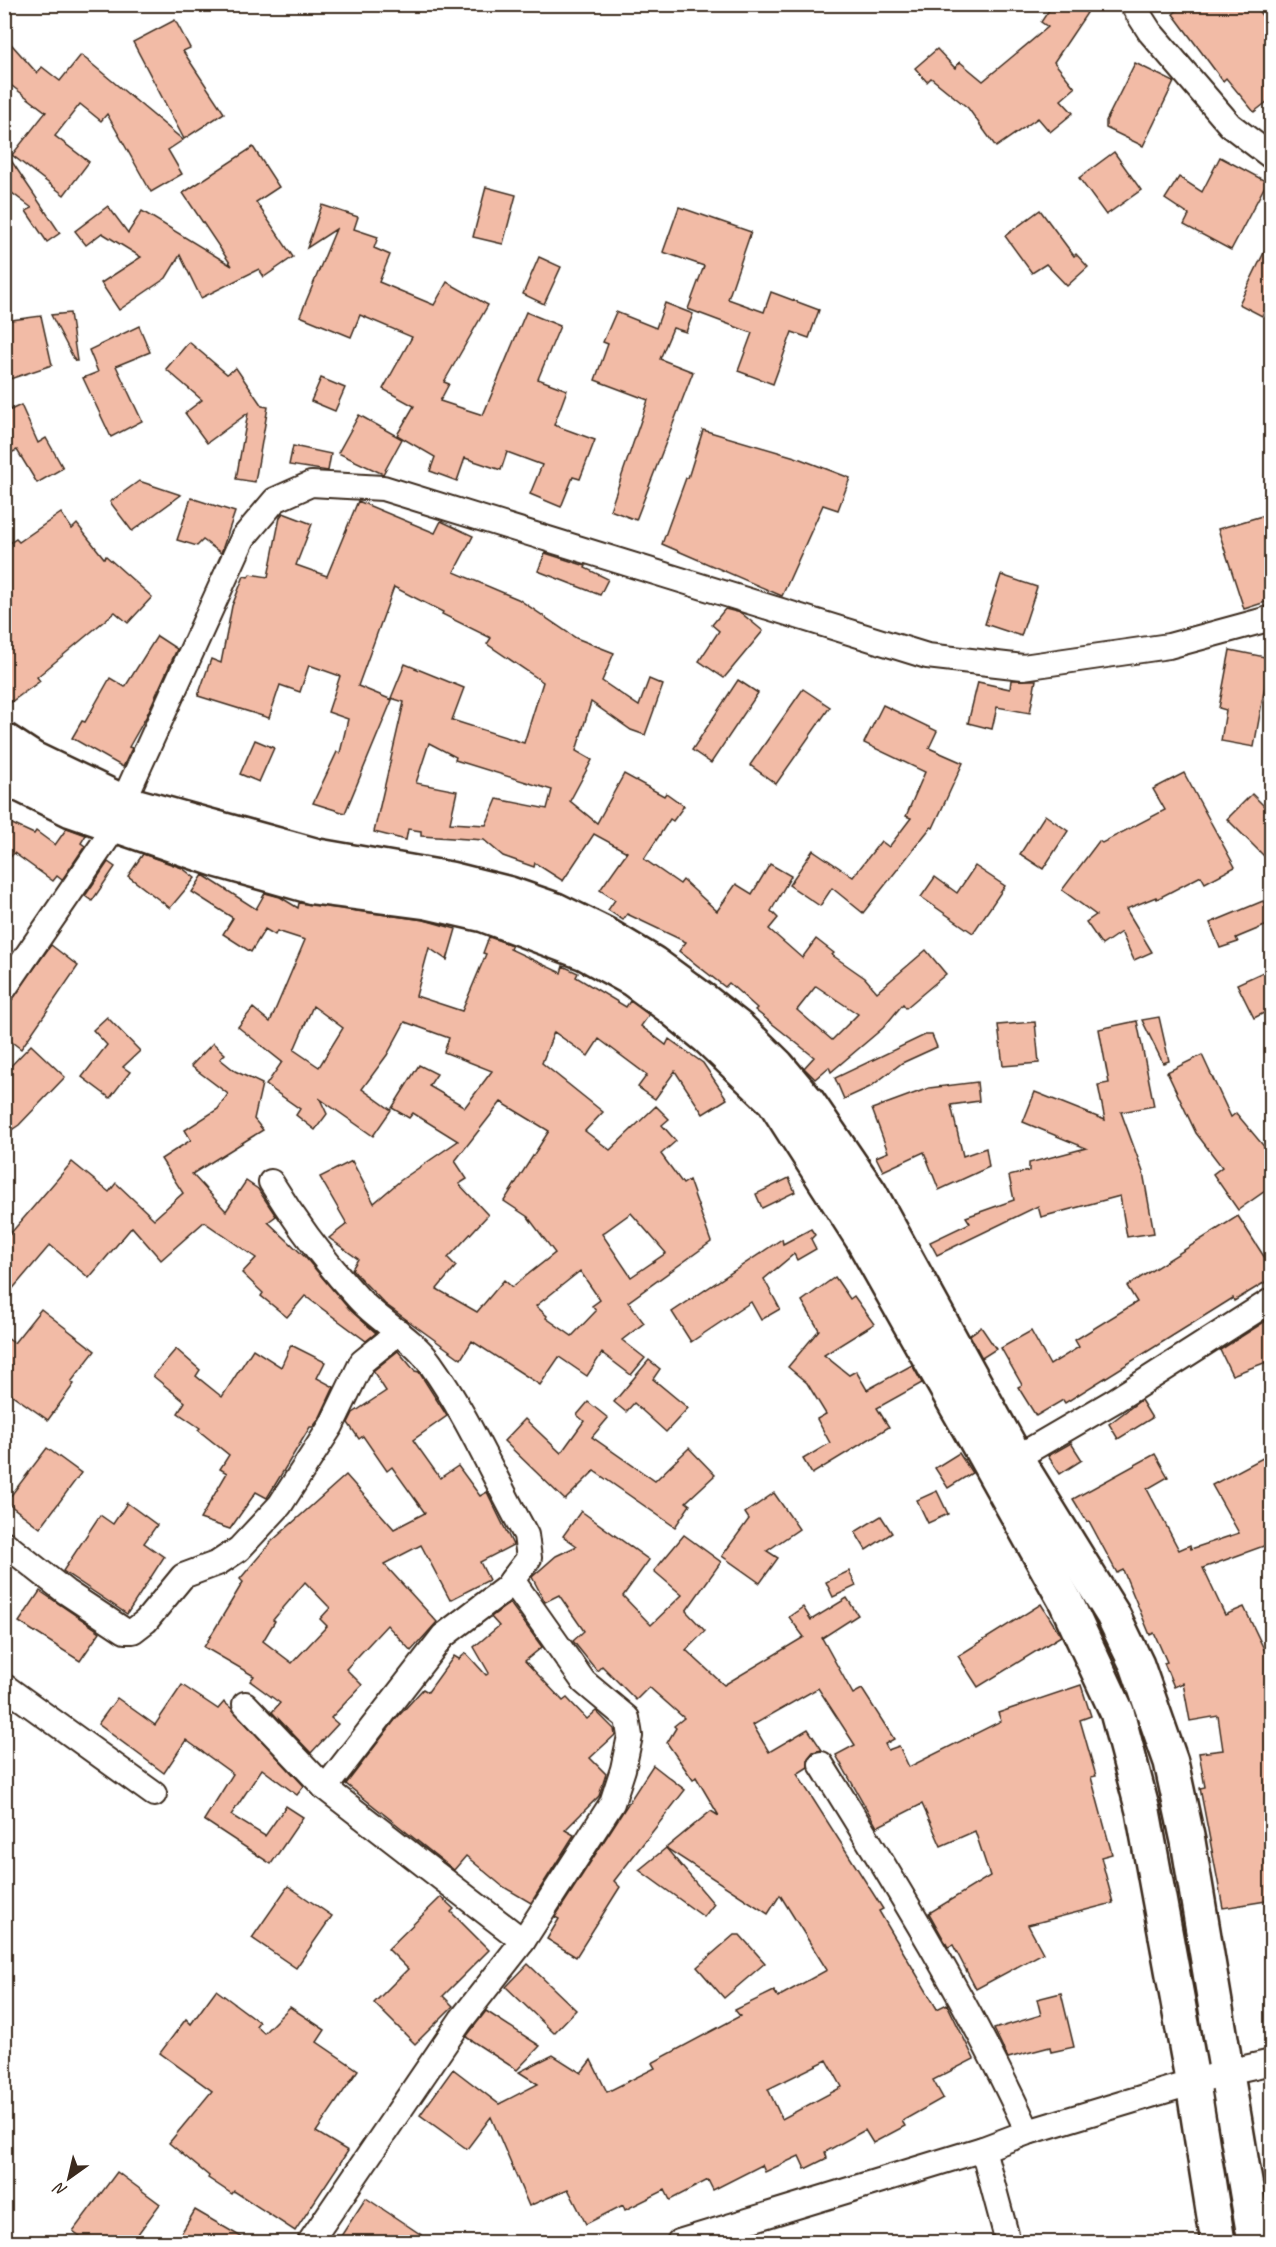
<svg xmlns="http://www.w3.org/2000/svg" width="1276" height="2247" font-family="Caveat,sans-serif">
<rect width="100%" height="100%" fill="#fff"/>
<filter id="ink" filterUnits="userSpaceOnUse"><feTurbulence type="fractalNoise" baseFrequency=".0167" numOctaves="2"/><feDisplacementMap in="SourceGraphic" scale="12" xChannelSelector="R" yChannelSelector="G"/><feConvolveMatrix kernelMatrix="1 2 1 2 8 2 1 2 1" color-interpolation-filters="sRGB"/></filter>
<g filter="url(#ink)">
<g fill="#f2bba6" stroke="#3b2a1e" stroke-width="1.5" fill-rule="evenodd">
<polygon points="1053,4 1075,4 1087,13 1054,62 1075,88 1061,100 1073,113 1050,132 1038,118 996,147 968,108 931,78 927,82 915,68 937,49 955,68 960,62 983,81 1048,27 1041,22"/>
<polygon points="1185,4 1253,4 1272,28 1272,98 1254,112 1226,78 1223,81 1173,14"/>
<polygon points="175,20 190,48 183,51 224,113 184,139 133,42"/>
<polygon points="4,36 37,73 42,67 60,81 81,55 183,140 168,150 182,174 151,192 107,114 101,121 80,104 55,136 89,162 64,195 12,155 46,112 4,80"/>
<polygon points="1135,63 1174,82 1143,146 1106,128 1106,121"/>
<polygon points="253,147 279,187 256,202 293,257 264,277 259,269 201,298 180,255 166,278 119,310 101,283 141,257 102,233 86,245 75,231 108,206 128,233 142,211 232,266 183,193"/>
<polygon points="4,150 60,233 47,242 26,211 32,208 4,187"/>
<polygon points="1114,152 1141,190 1106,215 1079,178"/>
<polygon points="1220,157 1267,182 1231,250 1184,225 1189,215 1165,199 1179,177 1202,192"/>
<polygon points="486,187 516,195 503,244 473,237"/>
<polygon points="322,205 358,217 354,229 378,237 374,248 390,255 379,282 434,305 447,282 488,305 444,382 449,384 440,401 483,415 526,312 560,326 538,379 567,390 554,425 595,440 580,479 573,477 561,507 530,494 542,465 507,452 501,470 465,458 457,481 430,471 435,457 397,435 414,406 383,389 412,337 360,315 351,337 300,316 336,229 307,248"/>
<polygon points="679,207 751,232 728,299 764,312 771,292 819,310 809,338 792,332 773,384 738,371 752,333 688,309 704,266 663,252"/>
<polygon points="1040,210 1074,256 1076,254 1088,267 1067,286 1046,264 1032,273 1005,236"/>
<polygon points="1272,236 1272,297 1262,316 1239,304"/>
<polygon points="539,257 561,267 544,304 523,294"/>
<polygon points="665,303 693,314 686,332 673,328 660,359 693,372 636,520 610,510 648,400 595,380 608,344 603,342 616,312 656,328"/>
<polygon points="70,313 77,361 75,361 51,315"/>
<polygon points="41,316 52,365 4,381 4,321"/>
<polygon points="139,326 150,352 116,366 142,421 111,437 83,378 98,372 89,350"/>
<polygon points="189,342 227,374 236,368 262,406 268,407 255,482 236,479 248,413 207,443 185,413 202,400 166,369"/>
<polygon points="321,378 345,388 335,411 311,401"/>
<polygon points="21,405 38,443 46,438 63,468 37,483 17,450 4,456 4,413"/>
<polygon points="359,415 402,439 383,474 338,453"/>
<polygon points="703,430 795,457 850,478 838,510 823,505 782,596 662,544 686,478 688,478"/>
<polygon points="293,446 331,454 328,471 289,465"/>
<polygon points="139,481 181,495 132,531 110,502"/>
<polygon points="191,498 235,512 221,553 203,540 197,546 177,540"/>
<path d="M358,501L435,533L441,521L473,536L454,572L518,599L576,638L614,653L602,681L639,706L649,679L663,685L645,735L631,730L591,702L576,751L592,760L570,801L597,823L624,774L664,796L666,793L684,806L673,821L670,819L644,859L680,884L683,880L717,911L736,884L752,894L770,864L791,876L771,911L778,918L769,929L802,958L816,939L834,953L832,955L865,978L877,992L926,950L946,974L906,1008L903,1004L883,1028L831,1072L829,1067L815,1079L804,1068L814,1057L755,1010L757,1008L729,983L725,987L679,951L686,942L627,914L623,920L608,910L615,900L600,890L627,852L594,834L563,881L535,863L534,867L503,856L484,840L421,836V831L408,829L406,840L374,832L404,702L391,698L405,664L464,688L452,720L524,743L543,682L487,644L491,638L442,614L443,612L394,587L358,686L392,700L345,813L313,803L337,752L340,753L348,719L328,712L340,676L309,665L300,692L280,685L269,718L198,696L211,659L221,663L232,606L244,576L248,577L250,574L268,577L280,517L283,513L312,524L296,565L327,576ZM429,743L456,757L455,760L552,790L547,809L497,799L486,825L450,823L457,791L416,783ZM816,986L858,1014L832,1040L797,1010Z"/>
<polygon points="61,513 72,529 77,524 104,558 106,556 152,597 128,623 115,612 37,677 40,681 4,707 4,547 16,539 19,542"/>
<polygon points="1262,516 1272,546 1272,600 1244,609 1218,529"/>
<polygon points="545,553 586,566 585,568 608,579 600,595 538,571"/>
<polygon points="1001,575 1037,587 1021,636 985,624"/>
<polygon points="725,609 741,613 763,631 724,678 699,661 719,631 712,625"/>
<polygon points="157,636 177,649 146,717 129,747 132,748 123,767 72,738 82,721 85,722 110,678 125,687"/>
<polygon points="1230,650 1270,658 1254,747 1221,741 1226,710 1219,708"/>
<polygon points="738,680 758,693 711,763 692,750"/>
<polygon points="1011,680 1036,680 1030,713 997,707 992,729 968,723 978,682 1010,689"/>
<polygon points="803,689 830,707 776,784 750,765"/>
<polygon points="883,705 937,731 929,748 963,763 933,828 931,827 863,913 832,888 820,906 789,885 813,850 853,877 881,841 889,847 911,818 906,816 925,772 864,743"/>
<polygon points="255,740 274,748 259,782 240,774"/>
<polygon points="1184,773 1235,867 1205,883 1201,876 1157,899 1156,897 1126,909 1152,952 1134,960 1121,932 1102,945 1086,922 1096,915 1062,890 1099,841 1102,843 1165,810 1153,789"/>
<polygon points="1252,794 1272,814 1272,864 1227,819"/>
<polygon points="1045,815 1068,831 1043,869 1020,854"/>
<polygon points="10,823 34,834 36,831 55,845 67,828 86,835 81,843 85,846 62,880 57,876 53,881 14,853 4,864 4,835"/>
<polygon points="143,854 182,868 195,878 170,908 128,876"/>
<polygon points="108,862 115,867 92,901 85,896"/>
<polygon points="975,866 1005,886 973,933 921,897 935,877 957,893"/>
<path d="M203,875L256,909L265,893L280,897L298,908L299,903L424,920L456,929L447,960L429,948L416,996L462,1011L486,954L483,953L489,937L512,945L510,949L561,973L563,966L578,973L576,977L626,1007L630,1001L649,1015L641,1026L666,1045L669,1039L703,1063L727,1099L703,1114L675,1071L655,1099L638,1087L647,1075L599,1039L588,1056L554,1032L542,1063L603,1112L585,1131L610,1150L656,1106L669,1119L662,1125L676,1141L661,1154L683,1184L689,1180L711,1242L628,1302L644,1323L622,1340L645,1358L631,1375L602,1353L587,1376L559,1357L540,1385L472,1341L461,1359L385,1304L358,1276L352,1269L358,1259L329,1238L347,1224L320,1177L352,1161L374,1203L401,1180L458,1141L413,1113L409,1118L392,1108L419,1065L437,1074L429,1086L465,1107L492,1071L444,1052L449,1038L405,1022L387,1055L362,1089L391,1110L373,1136L320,1099L327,1114L315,1130L296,1115L300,1109L266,1085L282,1062L238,1027L253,1008L270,1022L305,940L277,931L275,935L265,929L251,952L223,934L233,918L192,892ZM313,1006L343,1028L319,1067L294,1050ZM501,1102L549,1131L504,1201L528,1217L555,1253L512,1287L504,1280L477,1312L437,1289L456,1266L448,1258L488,1215L459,1184L467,1179L455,1161ZM631,1213L666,1253L631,1277L602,1234ZM580,1271L600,1300L592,1306L596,1311L572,1336L546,1318L547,1316L536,1306Z"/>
<polygon points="1263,901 1272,923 1236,938 1238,942 1220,948 1210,923"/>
<polygon points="51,945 78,966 21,1049 4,1036 4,1010"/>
<polygon points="1272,968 1272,1009 1254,1018 1237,984"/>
<polygon points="107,1017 140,1051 123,1067 130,1072 110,1098 82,1077 107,1045 93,1030"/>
<polygon points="1159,1017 1169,1061 1163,1063 1142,1020"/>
<polygon points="1137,1021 1154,1106 1121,1112 1143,1172 1154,1233 1127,1237 1120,1196 1041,1217 1038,1206 937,1255 930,1242 970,1223 966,1217 1014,1200 1009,1176 1029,1171 1029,1163 1086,1148 1023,1122 1035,1092 1105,1120 1098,1085 1109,1083 1099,1029"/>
<polygon points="1035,1022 1039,1063 1003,1066 998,1025"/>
<polygon points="925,1035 932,1035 937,1047 902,1063 870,1087 844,1099 835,1078"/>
<polygon points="213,1043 225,1054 220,1059 235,1071 262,1084 254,1119 263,1130 192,1174 226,1211 246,1181 258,1189 276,1216 268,1222 305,1257 349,1309 376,1333 366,1341 305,1296 287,1317 261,1296 263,1293 242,1273 256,1258 204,1222 161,1260 132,1227 89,1278 50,1245 4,1299 4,1241 72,1162 109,1192 116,1183 154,1219 183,1193 161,1159 191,1140 185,1130 218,1109 228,1094 191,1066"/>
<polygon points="31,1045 65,1077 19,1125 4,1135 4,1073"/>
<polygon points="1202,1055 1231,1117 1236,1113 1272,1156 1272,1186 1238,1210 1213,1174 1222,1167 1196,1133 1167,1072"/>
<polygon points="977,1082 979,1101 951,1105 963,1156 986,1148 989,1167 939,1190 924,1152 883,1171 876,1157 888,1152 872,1109 929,1088"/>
<polygon points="789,1178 795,1192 762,1208 756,1194"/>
<polygon points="1238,1216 1272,1269 1272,1278 1234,1301 1233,1298 1065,1403 1063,1400 1036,1416 1018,1387 1022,1385 1001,1348 1031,1331 1050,1365 1079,1347 1075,1340 1137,1302 1127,1286"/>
<polygon points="811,1229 815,1235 811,1239 816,1249 797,1260 794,1254 764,1279 780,1309 761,1320 751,1302 691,1342 672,1312 782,1239 783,1244"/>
<polygon points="835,1277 850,1299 854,1296 874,1324 824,1355 849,1375 856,1371 867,1390 912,1365 922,1383 877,1408 889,1427 812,1474 803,1459 830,1443 817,1419 826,1414 807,1383 788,1367 819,1330 802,1301"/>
<polygon points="41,1309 95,1351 71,1382 74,1384 48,1420 4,1389 4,1336 14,1343"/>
<polygon points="1272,1317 1272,1360 1232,1375 1220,1350"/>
<polygon points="981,1327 996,1349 982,1358 970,1335"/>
<polygon points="291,1345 325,1362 317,1378 334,1387 319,1419 313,1427 310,1427 267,1498 256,1492 230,1529 200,1519 227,1473 220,1469 229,1455 198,1430 200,1428 178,1413 185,1402 153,1376 176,1349 200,1370 196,1376 222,1397 253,1349 281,1367"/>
<path d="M398,1351L415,1371L419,1372L447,1416L413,1440L440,1478L458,1466L480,1496L487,1492L513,1545L480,1562L489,1580L450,1600L421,1545L384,1564L437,1622L411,1651L387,1625L346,1669L362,1685L331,1718L338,1724L311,1753L272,1712L280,1703L250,1681L254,1676L204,1647L243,1582L240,1579L272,1541L346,1475L394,1529L425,1513L392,1467L387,1471L363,1436L359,1439L348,1423L353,1413L386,1391L373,1371ZM305,1582L330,1608L320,1619L327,1626L292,1663L263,1641L275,1621L273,1620Z"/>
<polygon points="649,1360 660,1369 653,1379 688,1408 666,1432 634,1403 626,1412 614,1402"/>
<polygon points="1141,1400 1152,1418 1118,1439 1109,1424"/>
<polygon points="588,1402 608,1418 592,1437 655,1481 689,1448 715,1475 686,1502 690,1505 675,1527 594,1471 565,1500 504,1441 525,1419 561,1453 584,1421 577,1415"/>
<polygon points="1071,1443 1082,1460 1060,1474 1048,1456"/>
<polygon points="47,1448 81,1473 40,1528 6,1502"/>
<polygon points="959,1453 972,1473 948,1488 935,1468"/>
<polygon points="1272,1453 1272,1543 1203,1568 1225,1615 1244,1607 1272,1666 1272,1900 1223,1908 1200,1788 1205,1787 1199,1753 1223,1750 1218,1716 1190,1721 1183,1683 1174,1687 1164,1663 1167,1662 1154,1633 1150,1635 1123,1570 1117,1573 1089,1521 1087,1522 1073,1499 1155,1454 1168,1477 1147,1489 1179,1550 1190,1545 1191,1549 1239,1533 1212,1485"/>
<polygon points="937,1491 948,1514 928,1523 917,1500"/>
<polygon points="774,1493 799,1529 767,1551 778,1558 760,1583 722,1556 749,1519 745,1513"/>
<polygon points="127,1503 157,1525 144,1543 164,1557 127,1614 63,1571 100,1515 113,1524"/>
<path d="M581,1511L649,1560L623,1596L651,1625L682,1595L654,1571L684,1535L721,1562L686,1611L705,1631L686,1650L724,1685L804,1637L789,1617L803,1607L811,1620L847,1598L858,1615L822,1638L853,1694L862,1689L894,1739L885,1744L888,1750L899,1746L909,1767L1001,1721L998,1713L1081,1685L1091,1716L1080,1720L1096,1776L1091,1777L1112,1854L1101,1857L1113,1903L1028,1925L1043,1953L976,1989L953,1945L948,1947L929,1913L990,1876L975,1831L941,1846L922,1804L877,1827L836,1755L855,1745L818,1688L753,1725L769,1752L808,1729L822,1750L813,1752L808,1758V1767L797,1774L883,1909L879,1911L937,2009L947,2004L974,2059L933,2080L943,2098L902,2121L905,2126L873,2143L865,2130L825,2152L827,2158L805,2169L799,2156L765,2172L762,2165L713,2190L708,2180L670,2200L665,2190L625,2210L623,2205L586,2224L568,2189L529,2206L491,2117L467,2149L420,2115L453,2069L499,2104L538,2084L519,2072L553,2055L581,2073L591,2060L607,2092L655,2068L652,2063L740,2016L735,2010L774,1991L778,1997L827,1970L780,1895L768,1914L666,1848L711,1811L719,1816L696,1777L693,1780L667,1743L676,1728L674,1726L684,1718L649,1687L636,1700L602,1666L597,1671L573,1641L584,1631L559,1595L545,1602L532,1577L556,1556L577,1546L563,1536ZM827,2060L842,2087L782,2119L768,2089Z"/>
<polygon points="881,1516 892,1533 866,1550 855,1532"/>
<polygon points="849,1571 856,1586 833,1597 826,1582"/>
<polygon points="40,1591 100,1632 80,1661 19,1622"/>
<polygon points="510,1603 542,1647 525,1661 563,1701 567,1698 587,1719 596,1711 614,1729 615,1735 590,1758 606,1774 599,1796 565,1830 574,1835 531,1903 502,1886 466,1856 454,1870 346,1784 395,1720 423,1689 428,1692 454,1656 459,1659 466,1653 486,1675 489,1673 474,1647 499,1626 491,1617"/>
<polygon points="1041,1604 1061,1636 978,1687 958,1656"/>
<polygon points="182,1685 218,1709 224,1702 231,1708 304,1786 297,1795 262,1769 231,1815 265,1836 286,1806 303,1817 271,1864 204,1820 233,1774 186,1740 164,1773 98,1724 117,1698 155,1725"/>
<polygon points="653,1765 685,1790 614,1881 620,1887 576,1957 547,1939 559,1919 555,1917"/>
<polygon points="666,1848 714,1904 704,1917 639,1870"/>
<polygon points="288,1886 332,1916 296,1968 252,1938"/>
<polygon points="441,1897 454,1909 451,1912 489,1950 443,1996 453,2006 415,2044 374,2003 408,1969 388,1949"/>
<polygon points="734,1935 740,1935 765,1963 724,1998 697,1967"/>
<polygon points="528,1964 576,2010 554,2033 506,1987"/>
<polygon points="216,1990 259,2022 256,2026 264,2033 290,2007 325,2030 317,2042 358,2070 316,2132 348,2151 295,2231 234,2191 232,2194 208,2178 209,2176 169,2143 212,2091 160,2053 186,2019 191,2024"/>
<polygon points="1061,1993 1074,2047 1051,2052 1050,2047 1008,2058 994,2029 1041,2015 1037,1999"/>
<polygon points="486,2011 540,2046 517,2070 466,2037"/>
<polygon points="117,2172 160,2204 132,2242 88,2242 73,2231"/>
<polygon points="366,2198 432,2242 337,2242"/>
<polygon points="195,2210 250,2242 176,2242"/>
</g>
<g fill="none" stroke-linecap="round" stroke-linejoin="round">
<defs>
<g id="minor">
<polyline points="1132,4 1150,32 1230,125 1272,157"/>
<polyline points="123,802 243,538 275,500 311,484 383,488 927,656 1023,667 1169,646 1272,618"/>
<polyline points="4,989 117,824"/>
<path d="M271,1182C296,1223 326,1263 359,1299C380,1322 411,1337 430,1363C468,1416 494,1478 526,1535L529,1558L506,1588L443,1636L325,1788"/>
<polyline points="1016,1458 1114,1401 1272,1300"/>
<polyline points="4,1543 66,1592 125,1631 133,1631 146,1621 183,1576 218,1563 239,1549 280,1505 331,1426 362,1362 399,1332"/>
<polyline points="4,1686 154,1794"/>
<polyline points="245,1704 325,1788 523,1941"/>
<path d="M821,1764C896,1884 969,2003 1028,2132"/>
<polyline points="983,2149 1008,2242"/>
<polyline points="310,2242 461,2020 523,1941 612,1803 623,1769 630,1736 627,1718 584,1682 512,1580"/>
<polyline points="679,2242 983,2149 1028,2132 1227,2072 1272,2062"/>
</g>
<g id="secondary">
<polyline points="4,740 33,759 123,802 318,856 450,879 510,894 556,910 605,934 653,963 702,999 740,1029 777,1065 808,1102 870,1193 1016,1458 1113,1615 1137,1665 1171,1762 1188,1841 1255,2242"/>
<polyline points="4,777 71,810 217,860 313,887 427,902 484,915 585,953 632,979 670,1007 708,1038 774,1101 861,1237 975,1439 1066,1602 1117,1712 1143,1811 1193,2084 1218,2242"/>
</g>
</defs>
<use href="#minor" stroke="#3b2a1e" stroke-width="28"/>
<use href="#secondary" stroke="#3b2a1e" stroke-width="38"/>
<use href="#minor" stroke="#fff" stroke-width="24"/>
<use href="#secondary" stroke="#fff" stroke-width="33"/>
</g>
</g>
<rect width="1276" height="2247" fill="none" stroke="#fff" stroke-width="24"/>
<rect x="12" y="12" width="1252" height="2223" fill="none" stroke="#3b2a1e" stroke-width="2" filter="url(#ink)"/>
<g transform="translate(69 2178) rotate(214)" stroke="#ffffff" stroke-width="4.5" paint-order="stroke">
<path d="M0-4.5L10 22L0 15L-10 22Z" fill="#3b2a1e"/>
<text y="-9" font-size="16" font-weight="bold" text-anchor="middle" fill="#3b2a1e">N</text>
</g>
</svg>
